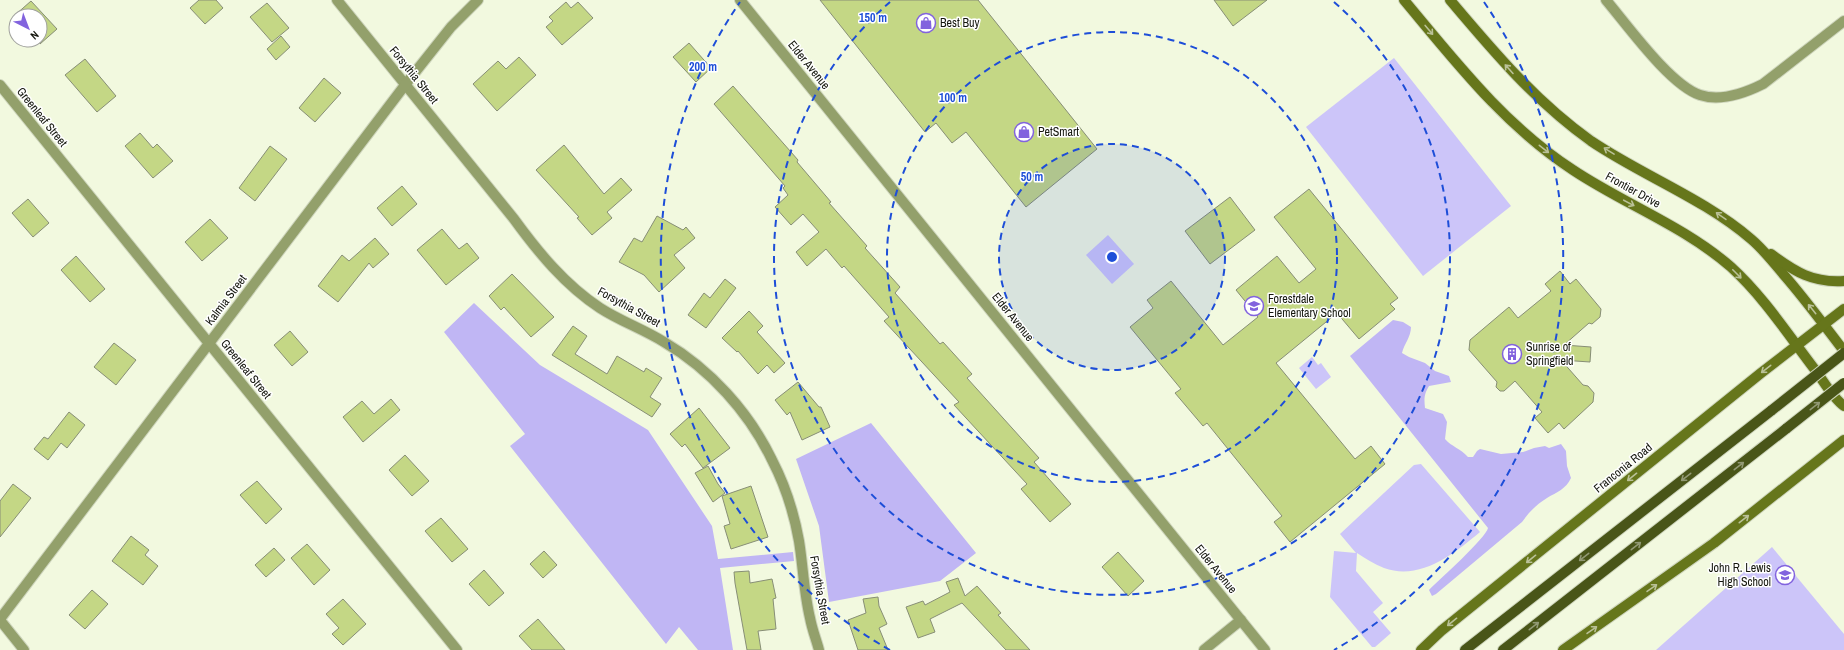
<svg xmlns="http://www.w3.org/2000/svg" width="1844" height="650" font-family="'Archivo Narrow',sans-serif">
<rect width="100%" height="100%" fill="#f2f9df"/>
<g fill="#ccc5f9">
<polygon points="1394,58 1511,206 1423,276 1306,127"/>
<polygon points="1108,235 1134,264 1112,284 1086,255"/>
<polygon points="1312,357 1318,365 1321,363 1331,377 1316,389 1299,368"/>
<path d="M1421,464L1480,532C1454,554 1420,581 1384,568C1374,564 1365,558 1357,553L1356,571L1383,603L1373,612L1391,633L1375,647H1372L1330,597L1334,551L1356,553L1340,534L1414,465Z"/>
<polygon points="1772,547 1844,634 1844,650 1656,650"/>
</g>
<g fill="#c0b6f4">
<polygon points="474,303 540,365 648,430 712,526 718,559 793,552 794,561 720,568 733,650 698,650 679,627 666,644 510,446 525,434 444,332"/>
<path d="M1393,320L1403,322L1411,327C1411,337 1404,344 1402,353L1409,357L1425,363L1435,371L1449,376L1451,382L1429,386C1424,394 1424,399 1425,408L1443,414L1447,422L1445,439C1452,447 1460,448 1468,457H1473L1477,451L1480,449L1501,454L1523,452L1534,448L1545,446L1549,448L1561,444L1566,451L1567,466L1571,478C1566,489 1557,492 1547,498C1537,504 1529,512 1522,522L1436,594L1432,596L1429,590C1440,579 1486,538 1488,528L1350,356Z"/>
<polygon points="871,423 976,553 940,581 829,602 819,526 796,459"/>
</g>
<g fill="#c4d785" stroke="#878e76">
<polygon points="199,0 216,0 223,8 205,24 190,8"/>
<polygon points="820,0 978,0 1097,149 1026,207 966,132 952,143 936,123 925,132"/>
<polygon points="1214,0 1267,0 1233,26"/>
<polygon points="31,1 57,29 40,44 40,16 14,16"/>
<polygon points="566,2 571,8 578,2 593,18 562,45 546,27 553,21 549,17"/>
<polygon points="267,3 289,28 272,42 250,17"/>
<polygon points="281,36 290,47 276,60 267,49"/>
<polygon points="689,43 711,68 696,82 673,57"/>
<polygon points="519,57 536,75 497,111 473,84 498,61 506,69"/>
<polygon points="85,59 116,96 97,112 65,75"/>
<polygon points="324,78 341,93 315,122 299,108"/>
<polygon points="733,86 798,160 797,162 831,202 829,203 867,246 865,248 900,287 895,293 940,344 943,342 972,374 967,378 1039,458 1034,462 1071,504 1050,522 1021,489 1027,484 954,405 959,402 884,321 889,317 844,266 842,268 826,249 807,266 796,252 819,232 803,214 791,225 775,207 788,195 783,188 785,186 714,104"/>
<polygon points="140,133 153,148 157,144 173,161 153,178 125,146"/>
<polygon points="564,145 604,194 621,178 632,190 607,212 612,218 592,235 577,218 579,217 536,170"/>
<polygon points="270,146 287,159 255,201 239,188"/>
<polygon points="402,186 417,204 392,226 377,208"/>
<polygon points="1309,189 1398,298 1390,304 1395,309 1359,339 1337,313 1276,363 1355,459 1371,446 1385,464 1290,542 1274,522 1282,516 1207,423 1203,426 1175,393 1181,389 1130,327 1153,308 1147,300 1171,281 1223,345 1258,317 1236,290 1277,256 1299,283 1316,269 1274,217"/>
<polygon points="1230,197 1255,230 1210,264 1185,231"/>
<polygon points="28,199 49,223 33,237 12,213"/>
<polygon points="657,216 683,230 686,227 695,238 674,255 685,268 659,292 644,275 619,262 634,238 642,242"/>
<polygon points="210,219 228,238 202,261 185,242"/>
<polygon points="442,229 459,249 467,243 479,258 446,285 417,250"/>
<polygon points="375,238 389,254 373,268 369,263 338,302 318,286 342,255 349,261"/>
<polygon points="76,256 105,289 90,302 61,270"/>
<polygon points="1560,271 1570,284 1576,279 1601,309 1600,317 1592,324 1589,323 1564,345 1591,347 1590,362 1561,360 1583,385 1588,386 1594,393 1593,402 1564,429 1559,423 1548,433 1535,418 1542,412 1515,381 1504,391 1500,391 1496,387 1497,382 1469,350 1470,340 1509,307 1518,318 1551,291 1545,284"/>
<polygon points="512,274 554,317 531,337 504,307 501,310 489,296"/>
<polygon points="725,279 736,288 706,328 688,315 704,293 710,298"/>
<polygon points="749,311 763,326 757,332 785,363 774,373 767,365 758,374 738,351 737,352 722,338"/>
<polygon points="573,326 587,336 575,354 607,374 617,356 644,372 646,368 662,378 650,397 661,404 652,417 552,355"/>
<polygon points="290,331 308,352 292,366 274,345"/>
<polygon points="114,343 136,360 116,385 94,367"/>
<polygon points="798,382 819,407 821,407 830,427 802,440 790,412 787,415 775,400"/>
<polygon points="391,399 400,410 363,442 343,417 362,401 374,414"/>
<polygon points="699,408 730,448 703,468 685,444 682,447 670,434"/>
<polygon points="69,412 85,425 67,448 61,443 48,460 34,449 44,437 48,439"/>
<polygon points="405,455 429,481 412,496 389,470"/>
<polygon points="708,466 718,484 725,493 713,502 695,473"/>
<polygon points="257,481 282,509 266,524 240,495"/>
<polygon points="13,484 31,498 0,537 0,501"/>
<polygon points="751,486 768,537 731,549 724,526 730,524 722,496"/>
<polygon points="441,518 468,549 452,562 425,531"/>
<polygon points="131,536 149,550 145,555 158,566 143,585 112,561"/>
<polygon points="307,544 330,570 314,585 291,558"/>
<polygon points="274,548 285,560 266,577 255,565"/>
<polygon points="544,551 557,565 543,578 530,564"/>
<polygon points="1118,552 1144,581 1128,596 1102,567"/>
<polygon points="484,570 504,593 489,606 469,584"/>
<polygon points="749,571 750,583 772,579 776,598 773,599 776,629 758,631 761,650 747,650 735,583 734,572"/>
<polygon points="958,578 965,596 977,586 1001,613 998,615 1030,650 1006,650 962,603 930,619 935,632 918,638 906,607 923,601 925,605 950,592 946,582"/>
<polygon points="92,590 108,604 85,629 69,615"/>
<polygon points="878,597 879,606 887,624 879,628 888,650 858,650 848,620 866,613 863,599"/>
<polygon points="343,599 366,624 343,645 332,634 339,628 326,614"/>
<polygon points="538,619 565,650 532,650 519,636"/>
</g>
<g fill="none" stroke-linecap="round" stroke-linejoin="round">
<defs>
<g id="street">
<path d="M337,0L514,219C538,252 565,285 600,308C620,321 643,329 664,342C710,369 749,412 772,460C785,485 794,513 799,541C803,566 804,593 810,618C812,629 816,639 819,650"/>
<polyline points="740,0 1265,650"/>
<path d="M1606,0C1628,26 1670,85 1700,95C1721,102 1745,93 1763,84L1844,21"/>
<polyline points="0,85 457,650"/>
<polyline points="0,619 405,85 451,27 478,0"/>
<polyline points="0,620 24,650"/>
<polyline points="1204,650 1241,620"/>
</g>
<g id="secondary">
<path d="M1404,0C1455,61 1505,126 1573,170C1624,204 1684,226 1731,267C1764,297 1789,336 1816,371C1824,382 1833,398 1844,406"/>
<path d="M1450,0C1493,51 1536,102 1591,141C1643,176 1703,198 1751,239C1763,249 1774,263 1784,275C1805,299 1824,325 1844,351"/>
<path d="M1771,254C1795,272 1813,283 1844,281"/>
<polyline points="1421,650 1441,631 1761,373 1844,309"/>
<polyline points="1563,650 1714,543 1844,440"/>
</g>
<g id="primary">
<polyline points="1465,650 1772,410"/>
<polyline points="1503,650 1787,428"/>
</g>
</defs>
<use href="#street" stroke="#ced5bd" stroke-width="12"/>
<use href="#secondary" stroke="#ced5bd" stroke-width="12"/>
<use href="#primary" stroke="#ced5bd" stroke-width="12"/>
<use href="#street" stroke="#93a06b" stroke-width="10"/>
<use href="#secondary" stroke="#66761b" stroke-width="10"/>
<use href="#primary" stroke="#495518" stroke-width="10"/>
<defs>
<g id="primary-bridge">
<polyline points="1772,410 1844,353"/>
<polyline points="1787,428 1844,383"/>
</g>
</defs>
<use href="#primary-bridge" stroke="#ced5bd" stroke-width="12" stroke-linecap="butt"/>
<use href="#primary-bridge" stroke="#495518" stroke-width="10"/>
</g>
<defs><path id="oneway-shaft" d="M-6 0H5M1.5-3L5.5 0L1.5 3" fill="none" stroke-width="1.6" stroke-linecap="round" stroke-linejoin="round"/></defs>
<g stroke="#bac198">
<use href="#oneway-shaft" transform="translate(1429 30) rotate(50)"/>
<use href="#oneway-shaft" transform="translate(1509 69) rotate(-132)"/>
<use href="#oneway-shaft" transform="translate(1544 149) rotate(38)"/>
<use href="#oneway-shaft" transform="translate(1609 151) rotate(-148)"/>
<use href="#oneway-shaft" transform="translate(1629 203) rotate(28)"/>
<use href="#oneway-shaft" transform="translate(1721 216) rotate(-145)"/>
<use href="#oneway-shaft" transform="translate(1737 274) rotate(45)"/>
<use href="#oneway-shaft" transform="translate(1812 309) rotate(-129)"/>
<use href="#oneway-shaft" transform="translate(1766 369) rotate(142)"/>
<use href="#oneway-shaft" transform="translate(1632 477) rotate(141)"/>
<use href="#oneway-shaft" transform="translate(1744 519) rotate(-38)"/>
<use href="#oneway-shaft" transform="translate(1531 559) rotate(141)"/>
<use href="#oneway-shaft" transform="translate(1652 588) rotate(-35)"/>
<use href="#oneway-shaft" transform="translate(1452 622) rotate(141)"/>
<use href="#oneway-shaft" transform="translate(1592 630) rotate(-35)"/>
</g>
<g stroke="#929974">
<use href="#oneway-shaft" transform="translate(1815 406) rotate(-38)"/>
<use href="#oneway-shaft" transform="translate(1739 466) rotate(-38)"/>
<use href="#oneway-shaft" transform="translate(1686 477) rotate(142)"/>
<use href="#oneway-shaft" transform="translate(1636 546) rotate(-38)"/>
<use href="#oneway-shaft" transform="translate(1584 557) rotate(142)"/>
<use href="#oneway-shaft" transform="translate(1534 626) rotate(-38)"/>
</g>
<circle cx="1112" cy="257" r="113" fill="#1d4ed8" fill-opacity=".12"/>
<g fill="none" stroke="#1d4ed8" stroke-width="2" stroke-dasharray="7 5">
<circle cx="1112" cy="257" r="113"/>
<circle cx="1112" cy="257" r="225"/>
<path d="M1334 2A338 338 0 1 1 890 2"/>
<path d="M890 650A451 451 0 0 1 740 2M1484 2A451 451 0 0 1 1334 650"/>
</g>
<defs>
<symbol id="shop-ring" viewBox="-11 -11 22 22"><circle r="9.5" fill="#fff" stroke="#8263de" stroke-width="1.5"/><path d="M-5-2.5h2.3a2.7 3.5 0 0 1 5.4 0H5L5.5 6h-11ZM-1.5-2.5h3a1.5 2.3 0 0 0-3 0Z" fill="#8263de"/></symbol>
<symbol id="school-ring" viewBox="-11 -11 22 22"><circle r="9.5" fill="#fff" stroke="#8263de" stroke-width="1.5"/><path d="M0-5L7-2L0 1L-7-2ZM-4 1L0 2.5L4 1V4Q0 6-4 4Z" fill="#8263de"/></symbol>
<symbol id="building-ring" viewBox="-11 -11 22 22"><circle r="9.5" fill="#fff" stroke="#8263de" stroke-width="1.5"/><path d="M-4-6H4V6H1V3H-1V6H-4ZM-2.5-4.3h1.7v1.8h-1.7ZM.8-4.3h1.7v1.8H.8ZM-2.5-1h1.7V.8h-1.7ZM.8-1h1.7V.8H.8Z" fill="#8263de"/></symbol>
</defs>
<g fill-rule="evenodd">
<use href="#shop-ring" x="915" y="12" width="22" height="22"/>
<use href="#shop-ring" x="1013" y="121" width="22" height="22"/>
<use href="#school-ring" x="1243" y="295" width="22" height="22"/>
<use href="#building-ring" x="1501" y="343" width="22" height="22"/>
<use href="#school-ring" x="1774" y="564" width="22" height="22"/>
</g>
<g text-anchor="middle" stroke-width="3" stroke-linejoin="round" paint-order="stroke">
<g font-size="12" fill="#14160d" stroke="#fff" text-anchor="start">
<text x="940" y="27">Best Buy</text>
<text x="1038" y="136">PetSmart</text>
<text x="1268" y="303">Forestdale<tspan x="1268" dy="14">Elementary School</tspan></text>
<text x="1526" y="351">Sunrise of<tspan x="1526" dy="14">Springfield</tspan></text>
<text x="1771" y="572" text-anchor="end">John R. Lewis<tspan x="1771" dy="14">High School</tspan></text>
</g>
<g font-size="12" fill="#14160d" stroke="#fff">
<text transform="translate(809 65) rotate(51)" y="4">Elder Avenue</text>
<text transform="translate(414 75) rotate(51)" y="4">Forsythia Street</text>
<text transform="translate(42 117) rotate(51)" y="4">Greenleaf Street</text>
<text transform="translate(1633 190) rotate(29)" y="4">Frontier Drive</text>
<text transform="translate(226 300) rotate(-53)" y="4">Kalmia Street</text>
<text transform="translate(629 307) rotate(29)" y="4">Forsythia Street</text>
<text transform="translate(1013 317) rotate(51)" y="4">Elder Avenue</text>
<text transform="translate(246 369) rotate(51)" y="4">Greenleaf Street</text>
<text transform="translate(1623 468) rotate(-39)" y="4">Franconia Road</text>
<text transform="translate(1216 569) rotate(51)" y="4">Elder Avenue</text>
<text transform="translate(820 590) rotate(80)" y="4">Forsythia Street</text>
</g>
</g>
<circle cx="1112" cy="257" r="6" fill="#1d4ed8" stroke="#fff" stroke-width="2"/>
<g font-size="12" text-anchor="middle" font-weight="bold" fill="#1d4ed8" stroke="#fff" stroke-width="3" stroke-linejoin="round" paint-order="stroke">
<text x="873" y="22">150 m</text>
<text x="703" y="71">200 m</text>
<text x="953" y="102">100 m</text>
<text x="1032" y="181">50 m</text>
</g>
<g transform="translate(28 28) rotate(138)"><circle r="19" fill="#ffffff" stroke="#a1a29e"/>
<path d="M0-3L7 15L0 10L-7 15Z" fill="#8263de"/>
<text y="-6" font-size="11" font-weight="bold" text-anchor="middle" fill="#14160d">N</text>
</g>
</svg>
